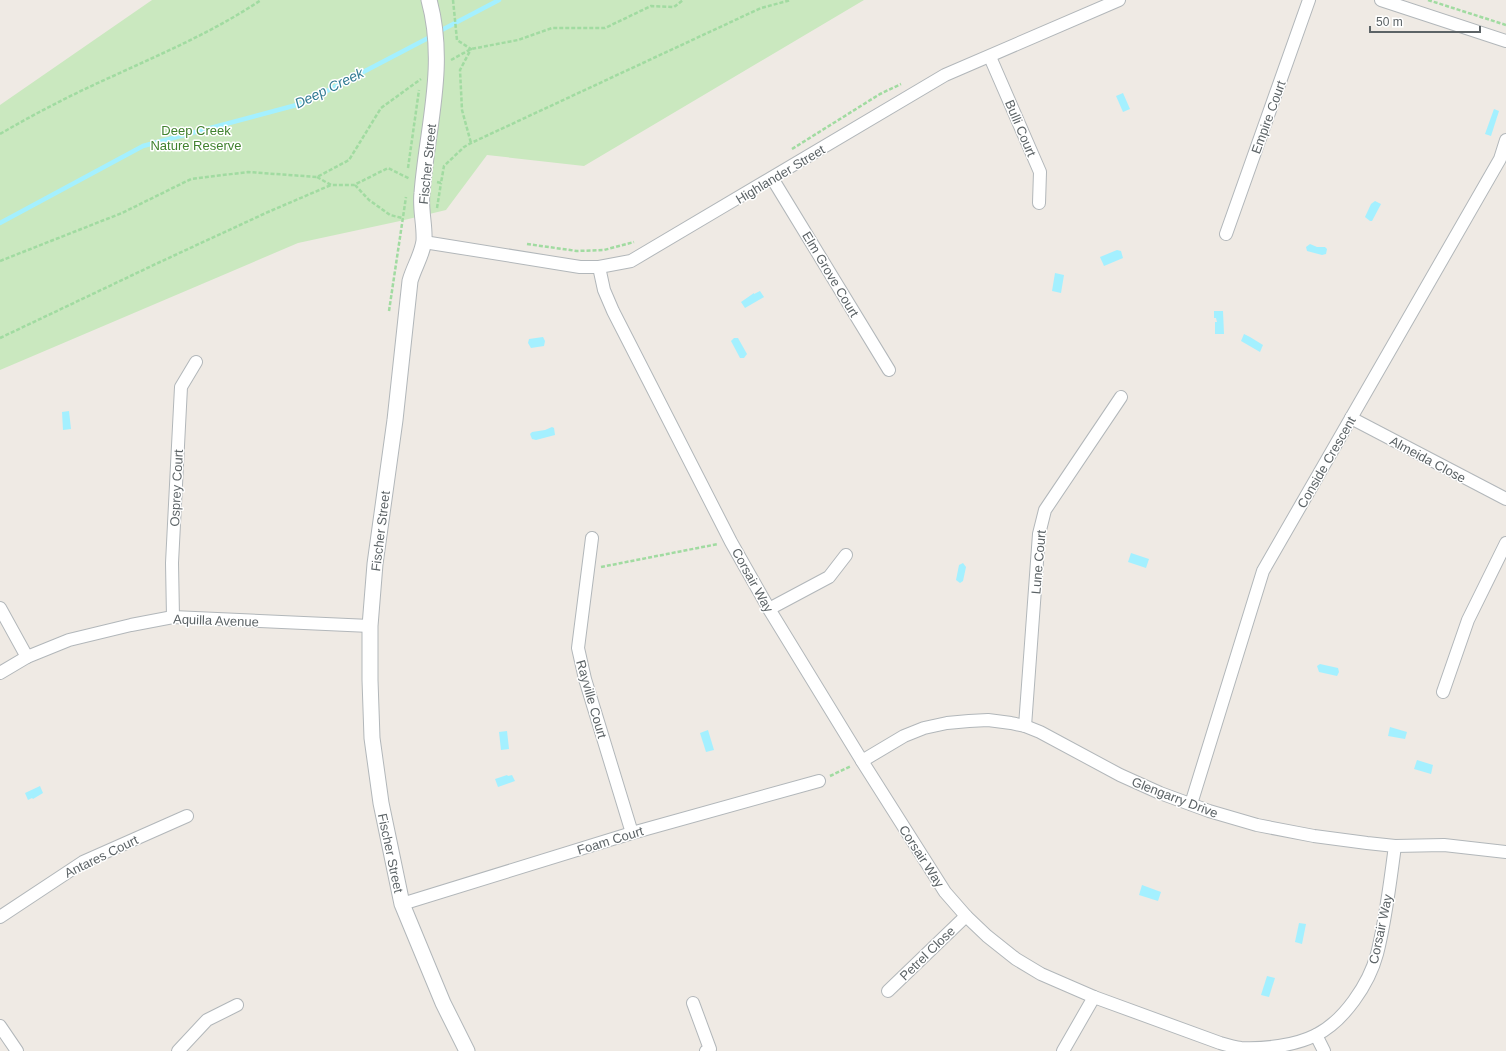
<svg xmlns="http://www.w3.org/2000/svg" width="1506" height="1051" font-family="Arial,sans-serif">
<rect width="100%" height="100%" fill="#efeae4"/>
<polygon fill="#cae8bf" points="152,0 864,0 584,166 487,155 446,210 400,221 298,243 0,370 0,105"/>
<g fill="#a4f0ff">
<polygon points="1123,93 1130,109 1123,112 1116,96"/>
<polygon points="1494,109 1499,111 1491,136 1485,134"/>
<polygon points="1375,201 1381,204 1380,206 1372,221 1370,221 1365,217 1371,204"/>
<polygon points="1310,244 1317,247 1325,247 1327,249 1326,254 1322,255 1307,251 1306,247"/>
<polygon points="1117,250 1121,251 1123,258 1104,266 1100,257"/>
<polygon points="1055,273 1064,275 1061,293 1052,291"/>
<polygon points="760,291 764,297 745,308 741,302 754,293 754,294"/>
<polygon points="1214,311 1223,311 1224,334 1215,334 1215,322 1217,322 1216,318 1214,318"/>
<polygon points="1244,334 1250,337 1263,345 1260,352 1241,341"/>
<polygon points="543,337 545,341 544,346 531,348 528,343 529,339"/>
<polygon points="734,338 738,338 747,354 744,358 740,358 731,341"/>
<polygon points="69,411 71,429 63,430 62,412"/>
<polygon points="552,427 554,428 555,435 536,440 532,439 530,434 532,432 545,430"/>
<polygon points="1131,553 1149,559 1146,568 1128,562"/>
<polygon points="963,563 966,567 963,581 960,583 956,580 959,565"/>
<polygon points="1320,664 1338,668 1339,672 1337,676 1319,672 1317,666"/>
<polygon points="1390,727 1407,732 1405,739 1388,736"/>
<polygon points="708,730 714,750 706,752 700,733"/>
<polygon points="507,731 509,749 501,750 499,732"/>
<polygon points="1417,760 1433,765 1431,774 1414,769"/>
<polygon points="507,775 508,776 512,775 515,781 498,787 495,779"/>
<polygon points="40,786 43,793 33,799 32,798 28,800 25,793"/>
<polygon points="1142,885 1161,892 1158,901 1139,895"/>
<polygon points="1299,923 1306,924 1302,944 1295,942"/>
<polygon points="1267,976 1275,978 1269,997 1261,995"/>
</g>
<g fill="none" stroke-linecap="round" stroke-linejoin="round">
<g stroke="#a4f0ff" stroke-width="4.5">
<polyline points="438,32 499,0"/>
<polyline points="0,223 143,146 304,103 432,36"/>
</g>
<defs>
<g id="minor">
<polyline points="1381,0 1506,41"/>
<polyline points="990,57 1040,172 1039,203"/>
<polyline points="772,178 889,370"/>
<polyline points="1226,234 1309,0"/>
<polyline points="424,242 580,267 599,267 631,261 945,75 1119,0"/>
<path d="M599,267L604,290L613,311L731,542L769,609L862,761L945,892L966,916L987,936L1016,959L1041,974L1094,997L1220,1043C1227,1045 1234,1047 1241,1048C1264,1049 1294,1046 1316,1035C1344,1021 1369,984 1377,954C1386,919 1390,882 1395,846"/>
<polyline points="1351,418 1506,499"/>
<polyline points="592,538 578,648 585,679 632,833"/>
<polyline points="0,608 27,657"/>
<polyline points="769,609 829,577 846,555"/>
<polyline points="173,617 172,563 181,387 196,362"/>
<polyline points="0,673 27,657 69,640 131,625 173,617 370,626"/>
<polyline points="1443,692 1468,620 1506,543"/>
<polyline points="1025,726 1039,534 1045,510 1121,397"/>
<polyline points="862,761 904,736 924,728 947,723 969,721 988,720 1011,723 1025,726 1040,732 1120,775 1160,793 1209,811 1257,825 1314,836 1367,843 1395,846 1444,845 1506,852"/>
<polyline points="1191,804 1263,571 1500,159 1506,140"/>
<polyline points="402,904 632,833 819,781"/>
<polyline points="0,917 83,862 187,816"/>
<polyline points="888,991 966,916"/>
<polyline points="693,1003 710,1049 706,1051"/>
<polyline points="0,1026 17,1051"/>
<polyline points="1316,1035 1324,1051"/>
<polyline points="178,1051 207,1020 237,1005"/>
<polyline points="1063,1051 1094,997"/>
</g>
<path id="tertiary" d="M429,0C447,65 427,128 422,193C420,209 425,225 424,241C422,255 414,267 410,281L395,420L375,564L370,626V680L372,738L381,803L402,904L443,1003L467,1051"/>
</defs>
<use href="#minor" stroke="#b2b7ba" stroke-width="14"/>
<use href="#tertiary" stroke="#b2b7ba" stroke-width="17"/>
<g stroke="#a1dba1" stroke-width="2.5" stroke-dasharray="4 2" stroke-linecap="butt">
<polyline points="453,0 457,40 471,49 460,70 462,110 471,143"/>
<polyline points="1428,0 1506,25"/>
<polyline points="451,60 471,49 518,40 552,28 605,28 651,6 674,7 683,0"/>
<path d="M0,134C36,113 73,94 111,77C163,53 213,32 261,0"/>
<polyline points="792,149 880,94 901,84"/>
<polyline points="408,168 419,90"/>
<polyline points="317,177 331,185 354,185 388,168 410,179"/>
<polyline points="437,182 441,183 444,166 464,147 471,143 761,8 791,0"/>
<polyline points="355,185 369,200 390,215 402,218"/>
<polyline points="437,208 441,183"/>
<polyline points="527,244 577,251 604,250 634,242"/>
<polyline points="0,261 122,213 191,179 248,172 317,177 349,160 381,108 421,79"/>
<polyline points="389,311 406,197"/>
<polyline points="0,338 160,262 268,212 331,185"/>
<polyline points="601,567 718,544"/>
<polyline points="830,776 851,766"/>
</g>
<use href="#minor" stroke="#fff" stroke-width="12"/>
<use href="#tertiary" stroke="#fff" stroke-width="15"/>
</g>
<g text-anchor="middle" stroke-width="3" stroke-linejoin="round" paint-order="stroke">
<g font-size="13" fill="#5c6366" stroke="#fff">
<text transform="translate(1268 117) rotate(-70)" y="5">Empire Court</text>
<text transform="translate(1021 128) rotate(67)" y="5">Bulli Court</text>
<text transform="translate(427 164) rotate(-84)" y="5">Fischer Street</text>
<text transform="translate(780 174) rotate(-31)" y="5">Highlander Street</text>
<text transform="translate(831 274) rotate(59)" y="5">Elm Grove Court</text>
<text transform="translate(1428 459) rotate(28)" y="5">Almeida Close</text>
<text transform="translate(1326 462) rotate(-60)" y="5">Conside Crescent</text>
<text transform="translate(176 488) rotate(-87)" y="5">Osprey Court</text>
<text transform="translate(380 531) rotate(-83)" y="5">Fischer Street</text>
<text transform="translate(1038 562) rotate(-85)" y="5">Lune Court</text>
<text transform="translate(753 580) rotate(61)" y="5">Corsair Way</text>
<text transform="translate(216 620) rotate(2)" y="5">Aquilla Avenue</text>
<text transform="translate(592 699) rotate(74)" y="5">Rayville Court</text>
<text transform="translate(1175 797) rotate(21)" y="5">Glengarry Drive</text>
<text transform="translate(610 840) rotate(-17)" y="5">Foam Court</text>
<text transform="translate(391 853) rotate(78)" y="5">Fischer Street</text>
<text transform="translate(101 856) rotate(-26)" y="5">Antares Court</text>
<text transform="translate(922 856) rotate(57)" y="5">Corsair Way</text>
<text transform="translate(1380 929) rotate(-78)" y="5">Corsair Way</text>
<text transform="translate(927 953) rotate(-44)" y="5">Petrel Close</text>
</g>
<g font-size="13" fill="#41822f" stroke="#fff">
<text x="196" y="135">Deep Creek<tspan x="196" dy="15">Nature Reserve</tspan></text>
</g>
<g font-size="14" font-style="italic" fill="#317b93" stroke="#fff">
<text transform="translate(329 88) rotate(-26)" y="5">Deep Creek</text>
</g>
</g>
<path d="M1370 26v6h110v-6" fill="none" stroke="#5c6366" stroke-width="2"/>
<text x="1376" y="26" font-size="12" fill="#5c6366" stroke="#ffffff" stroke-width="3" paint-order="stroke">50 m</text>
</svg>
